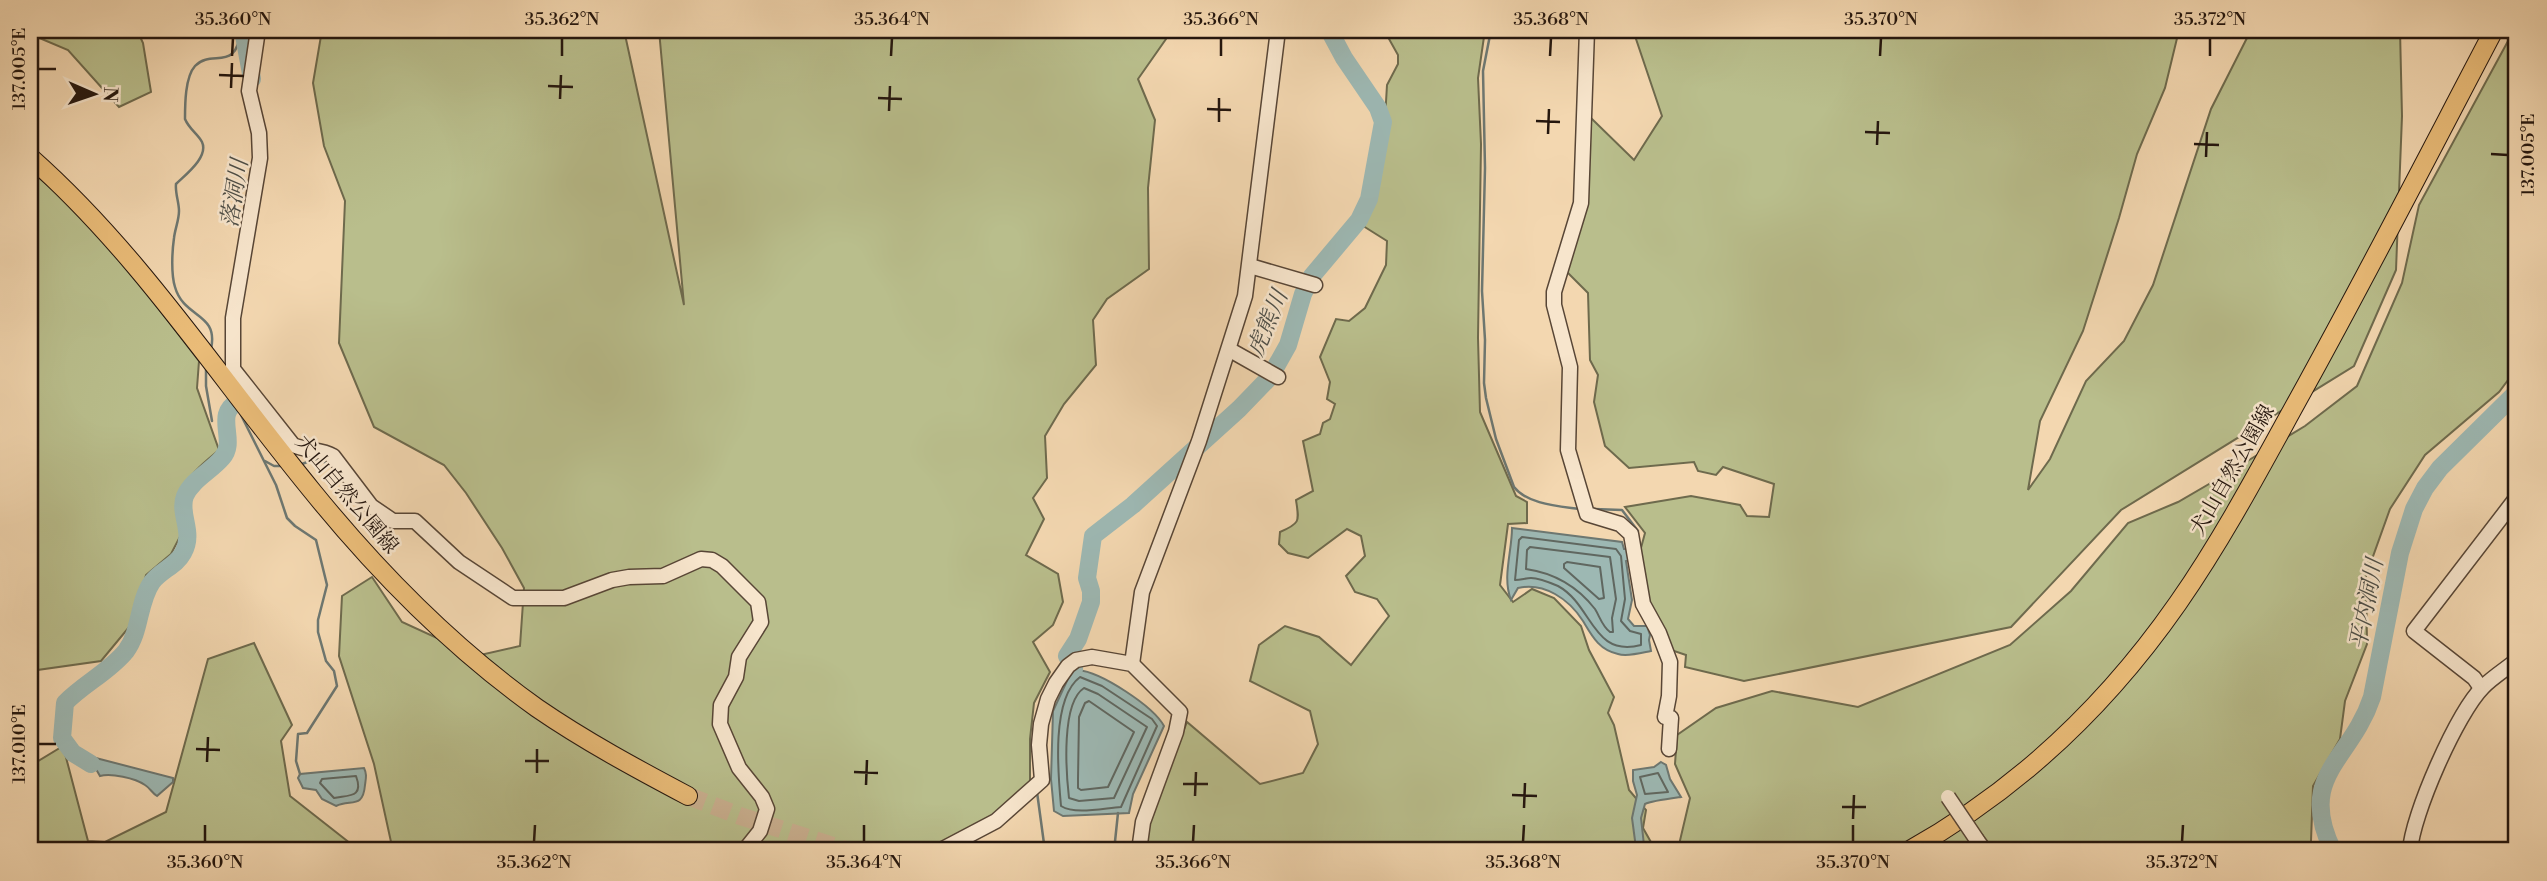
<svg xmlns="http://www.w3.org/2000/svg" width="2547" height="881" font-family="'Libre Bodoni','Noto Serif JP',serif">
<rect width="100%" height="100%" fill="#f3d7b0"/>
<filter id="stains"><feTurbulence type="fractalNoise" baseFrequency=".00286" numOctaves="4"/><feColorMatrix values="0 0 0 0 .2 0 0 0 0 .09 0 0 0 0 .02 0 0 0 .5 -.17"/></filter>
<radialGradient id="worn" r=".72"><stop offset=".6" stop-color="#630" stop-opacity="0"/><stop offset="1" stop-color="#630" stop-opacity=".3"/></radialGradient>
<g fill="#b9be8c" stroke="#6e6a4d" stroke-width="2">
<polygon points="30,30 137,30 143,43 151,92 119,107 68,50 30,34"/>
<polygon points="322,30 624,30 684,305 659,30 1165,30 1166,39 1138,79 1155,120 1148,188 1149,269 1107,299 1093,320 1096,365 1064,404 1045,436 1047,478 1033,498 1044,519 1026,555 1058,574 1063,602 1053,625 1033,642 1050,672 1034,703 1030,739 1030,781 1014,801 973,830 920,851 393,851 374,764 339,656 342,596 372,577 402,622 476,656 520,646 524,588 502,548 466,493 444,465 374,427 339,343 345,201 324,146 313,83"/>
<path d="M1384,30H1485L1478,78L1481,144L1478,338L1480,412L1516,496L1527,502V523L1508,524L1500,585L1513,602L1532,589L1554,598L1581,626L1589,650L1614,697L1608,713L1614,725L1629,790L1646,810L1643,828L1656,851H1144L1147,823L1187,722L1260,784L1303,773L1318,744L1310,711L1250,681L1259,645L1285,626L1319,637L1351,665L1389,616L1377,599L1355,592L1346,576L1365,556L1361,536L1347,529L1308,558L1288,553L1279,544L1280,532C1301,523 1299,521 1296,500L1313,491L1303,441L1320,434L1323,423L1330,419L1335,404L1327,399L1330,382L1320,357L1336,319L1349,321L1365,308L1386,265L1387,241L1360,224L1371,204L1384,136L1387,85L1398,64V55Z"/>
<polygon points="1637,30 2179,30 2165,88 2137,154 2119,218 2083,331 2040,421 2028,490 2050,459 2086,381 2124,341 2153,285 2211,109 2251,30 2400,30 2402,116 2396,270 2354,366 2121,510 2011,627 1744,681 1685,667 1686,655 1671,650 1648,603 1638,559 1645,533 1625,507 1691,496 1740,505 1747,516 1769,517 1774,484 1723,467 1716,475 1698,471 1694,462 1629,468 1605,446 1594,402 1598,375 1590,360 1588,293 1564,269 1587,204 1591,118 1634,160 1662,116 1634,33"/>
<polygon points="2514,30 2517,30 2517,368 2499,392 2425,455 2390,509 2366,576 2367,644 2345,701 2340,739 2313,786 2311,841 2314,851 1669,851 1678,849 1690,798 1675,764 1677,735 1716,708 1772,691 1858,707 2010,645 2071,591 2128,523 2178,502 2221,477 2305,426 2357,386 2402,283 2419,205"/>
<path d="M30,170L72,206L114,251L199,361L197,388L219,450C189,475 175,486 185,527L171,554L146,575L135,620L101,661L30,671Z"/>
<polygon points="254,643 292,725 281,741 290,796 360,851 30,851 30,766 63,746 88,841 105,842 166,812 208,659"/>
</g>
<g fill="#9db8b3" stroke="#6d7771" stroke-width="2">
<path d="M1512,528L1622,542L1624,549H1631L1633,560L1626,561L1632,600L1628,619L1634,626H1647L1650,635L1649,640L1651,651C1641,653 1627,657 1618,654C1599,650 1592,636 1583,621C1569,599 1544,582 1518,588L1511,600C1502,577 1512,552 1512,528Z"/>
<path d="M1077,666L1078,670C1101,672 1153,706 1164,726L1133,794L1129,813L1063,816L1054,811L1051,779L1053,711L1072,670Z"/>
<path d="M92,757L173,778V782L157,796C152,793 150,788 145,785C135,778 111,773 100,776L96,769L92,768Z"/>
<path d="M1661,762L1666,765L1670,779L1681,797C1674,798 1651,801 1645,804L1641,818L1644,845L1636,848L1632,818L1637,795L1633,781V770L1654,767Z"/>
<path d="M364,768C367,774 366,778 365,785C363,809 351,799 336,806L322,799L316,790L303,788L298,778L300,774Z"/>
</g>
<g fill="none" stroke-linecap="round" stroke-linejoin="round">
<g stroke="#606760" stroke-width="2">
<path d="M1522,537L1616,549L1621,556L1625,599L1621,621L1630,631L1641,634V645C1592,658 1593,605 1558,586C1551,583 1539,578 1531,578C1526,578 1521,580 1515,580L1519,540Z"/>
<path d="M1530,547L1610,557L1616,599L1612,618L1613,632H1610C1602,626 1600,617 1595,609C1577,586 1554,573 1526,569L1527,550Z"/>
<polygon points="1567,562 1600,567 1604,598 1599,599 1564,568 1564,564"/>
<path d="M1080,677L1102,686L1152,719L1157,726L1121,807C1104,808 1075,815 1061,806C1058,773 1051,699 1080,677Z"/>
<path d="M1084,688L1098,694L1147,727L1114,798L1079,801L1069,798C1066,772 1061,703 1084,688Z"/>
<polygon points="1089,701 1134,732 1108,787 1081,790 1078,788 1078,779 1079,717 1085,703"/>
<polygon points="1658,773 1668,792 1645,794 1640,777"/>
<path d="M356,776C364,798 349,795 334,798L320,783L322,779Z"/>
</g>
<g stroke="#6d7771" stroke-width="2.5">
<path d="M1491,30L1483,71L1485,168L1482,291L1485,340L1484,383L1486,398L1496,439L1514,487C1527,504 1558,506 1579,509"/>
<path d="M211,349C219,312 184,319 175,287C171,274 172,252 174,238C175,229 179,220 179,211C179,202 175,193 176,184C185,175 209,157 202,142C198,134 189,129 185,119C185,105 185,77 195,66C212,48 236,74 241,30"/>
<polyline points="206,369 206,386 212,421"/>
<polyline points="239,411 276,485 287,518 295,526 316,540 327,585 318,620 318,632 326,661 334,671 337,686 307,733 298,734 296,761 300,774"/>
<polyline points="265,461 274,466 285,466"/>
<polyline points="299,465 316,459 332,465"/>
<polyline points="363,506 380,529"/>
<polyline points="1594,509 1622,510 1638,531"/>
<polyline points="1063,663 1067,656"/>
<polyline points="1037,792 1045,851"/>
<polyline points="1114,851 1118,813"/>
</g>
<g stroke="#9db8b3" stroke-width="18">
<polyline points="243,30 252,79"/>
<polyline points="1074,669 1067,656 1078,639 1091,602 1091,591 1087,578 1093,536 1133,505 1239,409 1270,377 1288,345 1303,294 1312,276 1359,220 1369,199 1383,122 1378,108 1344,58 1329,30"/>
<path d="M91,764L73,753L62,738L65,703C83,684 109,672 126,651C141,631 138,602 152,582C161,570 176,566 183,553C195,532 178,514 185,496C192,480 211,471 222,458C238,441 213,414 238,402V388"/>
<path d="M2333,851C2296,775 2351,761 2372,697L2400,553L2414,509L2425,488L2440,468L2517,392"/>
</g>
<polyline stroke="#cab090" stroke-width="18" stroke-dasharray="18 9" stroke-linecap="butt" points="688,796 740,816 849,851"/>
<defs>
<g id="minor">
<path d="M258,30L249,91L259,133L260,158L233,318V369L293,445C307,451 321,449 333,456L371,506L393,521H415L459,562L513,598H564L612,580L629,577L663,576L701,559L712,560L722,566L758,602L761,622L739,657L736,677L721,705L720,724L739,768L762,797L767,809L760,831L744,851"/>
<polyline points="1587,30 1581,203 1554,292 1554,305 1570,367 1568,450 1587,514 1620,524 1631,534 1643,604 1659,633 1670,662 1669,696 1665,717 1671,718 1669,749"/>
<polyline points="1250,266 1315,285"/>
<polyline points="1230,350 1278,377"/>
<polyline points="1132,664 1142,592 1199,441 1245,296 1278,30"/>
<polyline points="2481,688 2474,678 2414,631 2517,497"/>
<polyline points="1977,840 1985,851"/>
<polyline points="939,851 996,821 1042,780 1039,745 1041,724 1048,699 1056,683 1068,666 1076,660 1092,657 1132,664 1180,712 1176,732 1143,822 1139,851"/>
<path d="M2410,851C2412,815 2457,713 2483,687C2493,677 2506,669 2517,660"/>
</g>
<g id="major">
<path d="M30,157C140,254 220,379 313,492C378,572 453,648 537,708C585,741 637,769 688,796"/>
<path d="M1908,851C2016,791 2107,705 2178,603C2226,534 2265,459 2306,385C2371,267 2432,148 2494,30"/>
</g>
</defs>
<use href="#minor" stroke="#584636" stroke-width="17"/>
<use href="#major" stroke="#24160e" stroke-width="20"/>
<use href="#minor" stroke="#f7e5cc" stroke-width="14"/>
<use href="#major" stroke="#eabc78" stroke-width="18"/>
<defs>
<polyline id="minor-bridge" points="1948,797 1977,840"/>
</defs>
<use href="#minor-bridge" stroke="#584636" stroke-width="17" stroke-linecap="butt"/>
<use href="#minor-bridge" stroke="#f7e5cc" stroke-width="14"/>
</g>
<path fill="none" stroke="#24160e" stroke-width="2.5" d="M232,56L233,38M562,56V38M891,56L892,38M1221,56V38M1550,56L1551,38M1880,56L1881,38M2210,56V38M38,69H56M219,75L244,76M548,86L573,87M231,88L232,63M878,98L902,99M560,99L561,75M1207,109L1231,110M889,111L890,86M1536,121L1560,122M1219,122V98M1865,132L1890,133M1548,134L1549,109M2194,144L2219,145M1877,145L1878,121M2491,154L2508,155M2206,157L2207,132M38,744H56M196,749L220,750M525,761H549M207,762L208,737M854,772L878,773M537,773V749M1183,784H1208M866,785L867,760M1512,795L1537,796M1195,796L1196,772M1842,807H1866M1524,808L1525,783M1853,819L1854,795M205,842V825M534,842L535,825M864,842V825M1193,842L1194,825M1523,842L1524,825M1853,842V825M2182,842L2183,825"/>
<g text-anchor="middle" stroke-width="5" stroke-linejoin="round" paint-order="stroke">
<g font-size="21" fill="#24160e" stroke="#f7e5cc">
<text transform="translate(2232 470) rotate(-60)" y="7">犬山自然公園線</text>
<text transform="translate(347 494) rotate(50)" y="7">犬山自然公園線</text>
</g>
<g font-size="23" font-style="italic" fill="#4e4f48" stroke="#f7e5cc">
<text transform="translate(234 193) rotate(-81)" y="8">落洞川</text>
<text transform="translate(1267 323) rotate(-67)" y="8">虎熊川</text>
<text transform="translate(2366 604) rotate(-79)" y="8">平内洞川</text>
</g>
</g>
<rect width="2547" height="881" fill="none" stroke="#f3d7b0" stroke-width="77"/>
<g transform="translate(94 94) rotate(92)" stroke="#f7e5cc" stroke-width="5" paint-order="stroke">
<path d="M0-5L12 26L0 18L-12 26Z" fill="#24160e"/>
<text y="-10" font-size="19" font-weight="bold" text-anchor="middle" fill="#24160e">N</text>
</g>
<rect x="38" y="38" width="2470" height="804" fill="none" stroke="#24160e" stroke-width="2.5"/>
<g font-size="18" text-anchor="middle" fill="#24160e">
<text x="233" y="25">35.360°N</text>
<text x="562" y="25">35.362°N</text>
<text x="892" y="25">35.364°N</text>
<text x="1221" y="25">35.366°N</text>
<text x="1551" y="25">35.368°N</text>
<text x="1881" y="25">35.370°N</text>
<text x="2210" y="25">35.372°N</text>
<text transform="translate(19 69) rotate(-90)" y="6">137.005°E</text>
<text transform="translate(2528 155) rotate(-90)" y="6">137.005°E</text>
<text transform="translate(19 744) rotate(-90)" y="6">137.010°E</text>
<text x="205" y="868">35.360°N</text>
<text x="534" y="868">35.362°N</text>
<text x="864" y="868">35.364°N</text>
<text x="1193" y="868">35.366°N</text>
<text x="1523" y="868">35.368°N</text>
<text x="1853" y="868">35.370°N</text>
<text x="2182" y="868">35.372°N</text>
</g>
<rect width="100%" height="100%" filter="url(#stains)"/>
<rect width="100%" height="100%" fill="url(#worn)"/>
</svg>
